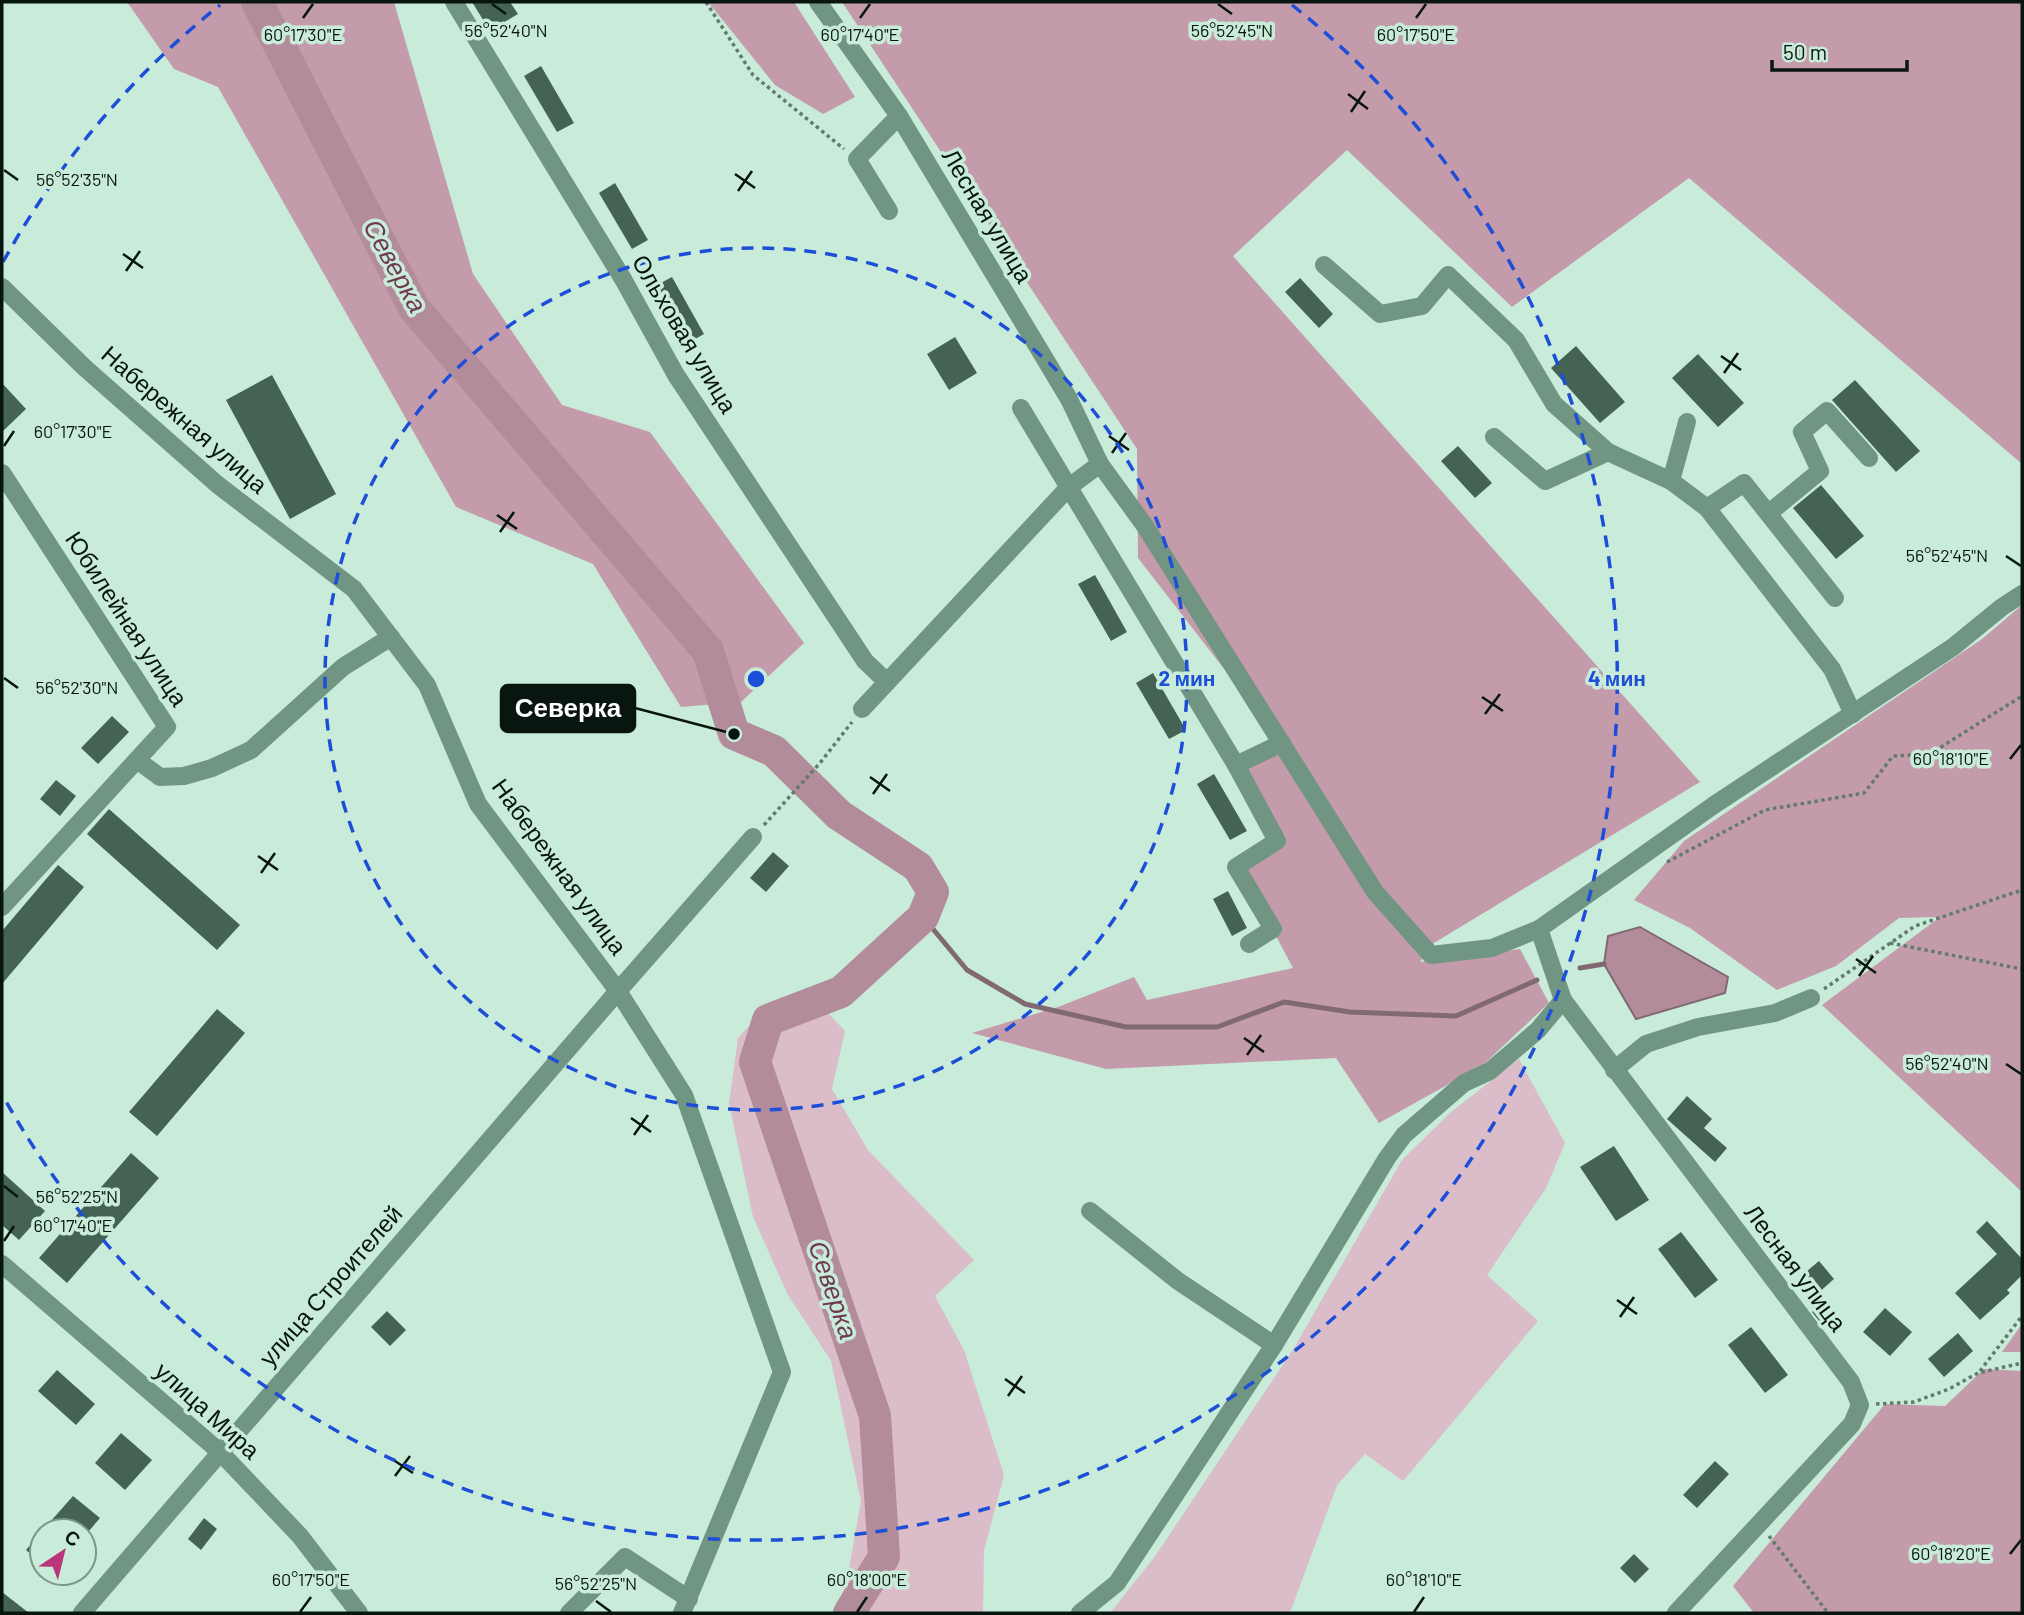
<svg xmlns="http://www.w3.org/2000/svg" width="2024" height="1615" font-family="Barlow,sans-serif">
<rect width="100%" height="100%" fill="#c9ecda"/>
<g fill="#dabdc8">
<polygon points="807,991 845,1031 832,1089 868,1150 974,1260 935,1296 964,1350 1004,1475 984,1551 983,1613 835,1613 847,1580 861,1501 831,1361 788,1295 753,1217 729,1103 738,1038 768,1005"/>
<polygon points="1519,1059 1565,1143 1546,1188 1487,1275 1538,1321 1403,1481 1365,1454 1337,1485 1290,1613 1110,1613 1156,1555 1294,1348 1402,1160 1451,1112"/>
</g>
<g fill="#c39baa">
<polygon points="127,2 394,2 473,274 562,405 650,432 804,643 741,702 681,707 593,564 456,507 218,87 174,69"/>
<polygon points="708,2 794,2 855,97 823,114 775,85"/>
<polygon points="842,2 2022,2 2022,464 1689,178 1512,307 1347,150 1233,256 1700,782 1434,943 1420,962 1520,949 1549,1003 1483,1065 1379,1123 1336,1058 1106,1069 972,1033 1058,1007 1134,977 1147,1000 1293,968 1240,869 1282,842 1242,769 1287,750 1138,558 1137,449"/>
<polygon points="2022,605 2022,1192 1822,1005 1940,917 1899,918 1836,966 1777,990 1690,928 1634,900 1684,841 1982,639"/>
<polygon points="2022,1324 2022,1352 2002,1352"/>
<polygon points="1984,1369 2022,1371 2022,1613 1754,1613 1733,1586 1885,1404 1945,1406"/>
</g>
<polygon fill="#b38c9b" stroke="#806971" stroke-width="2" points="1640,927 1728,977 1725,993 1636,1019 1604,964 1608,936"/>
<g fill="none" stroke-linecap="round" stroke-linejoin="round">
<g stroke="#806971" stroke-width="5">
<polyline points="923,917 967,970 1025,1004 1126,1027 1217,1027 1284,1002 1350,1012 1456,1016 1537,980"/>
<polyline points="1580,968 1604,964"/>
</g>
<polyline stroke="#b38c9b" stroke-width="32" points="257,2 414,308 708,651 734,734 774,751 839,815 918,867 933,892 923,917 841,992 768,1020 755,1062 875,1416 884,1557 849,1613"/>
</g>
<g fill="#446354">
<polygon points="472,2 510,2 518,14 490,31"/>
<polygon points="541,66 574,123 557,132 524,76"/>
<polygon points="615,183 648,240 632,249 599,193"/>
<polygon points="672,277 704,334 688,343 655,286"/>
<polygon points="1300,278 1333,314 1319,328 1285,292"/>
<polygon points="955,337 977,373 949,390 927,354"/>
<polygon points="1576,346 1625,402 1600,423 1551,368"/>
<polygon points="1698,354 1744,403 1718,427 1672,378"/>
<polygon points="272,375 336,494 290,519 226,400"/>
<polygon points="1855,380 1920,451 1896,472 1832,400"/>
<polygon points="2,383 26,409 2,432"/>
<polygon points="1458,446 1492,483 1475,498 1441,461"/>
<polygon points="1821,485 1864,536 1836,559 1793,508"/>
<polygon points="1095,575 1127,632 1111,641 1078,584"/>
<polygon points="1153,673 1186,730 1169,739 1136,683"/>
<polygon points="112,716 129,732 98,764 81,748"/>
<polygon points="1214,774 1247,831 1230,840 1197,784"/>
<polygon points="56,780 76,796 60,816 40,799"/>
<polygon points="109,809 240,925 217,950 87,834"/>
<polygon points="773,852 789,866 766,892 750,878"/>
<polygon points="58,865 84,887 2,984 2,931"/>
<polygon points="1228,891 1247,928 1232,936 1213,899"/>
<polygon points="217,1009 245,1033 157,1136 129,1112"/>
<polygon points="1687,1096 1712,1119 1704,1128 1727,1148 1715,1162 1667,1119"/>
<polygon points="1614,1146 1649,1200 1616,1221 1580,1167"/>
<polygon points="131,1153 159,1178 67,1283 39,1258"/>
<polygon points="2,1172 45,1211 19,1240 2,1225"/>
<polygon points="1987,1221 2022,1259 2022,1275 2007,1290 2010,1293 1980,1320 1955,1293 1997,1254 1976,1232"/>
<polygon points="1681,1232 1718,1280 1695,1298 1658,1249"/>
<polygon points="1819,1261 1834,1279 1816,1295 1800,1277"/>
<polygon points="1821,1303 1835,1317 1824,1327 1812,1312"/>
<polygon points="1885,1308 1912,1332 1890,1356 1863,1332"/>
<polygon points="387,1311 406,1330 390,1346 371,1327"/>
<polygon points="1751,1327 1788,1375 1765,1393 1728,1345"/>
<polygon points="1958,1333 1973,1351 1944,1377 1928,1359"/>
<polygon points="57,1370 95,1404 76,1425 38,1391"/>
<polygon points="121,1433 152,1460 125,1490 95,1463"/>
<polygon points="1715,1461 1729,1474 1697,1508 1683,1495"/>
<polygon points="73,1496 100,1518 89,1531 42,1531"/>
<polygon points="204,1518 217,1529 201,1550 188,1539"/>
<polygon points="42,1531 42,1564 26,1550"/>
<polygon points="1634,1554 1649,1569 1635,1583 1620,1568"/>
<polygon points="2,1592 29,1613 2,1613"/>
</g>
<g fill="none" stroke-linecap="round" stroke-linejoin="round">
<g stroke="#637b6f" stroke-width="3.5" stroke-dasharray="3.5 3.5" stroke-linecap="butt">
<polyline points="706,2 753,75 844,149"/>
<polyline points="764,825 820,763 852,722"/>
<polyline points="1667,862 1765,810 1864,793 1893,756 1930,754 2022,696"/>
<polyline points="1890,943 2022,969"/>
<polyline points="1824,989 1915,926 2022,890"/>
<polyline points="1980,1371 2022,1316"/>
<polyline points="1876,1404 1914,1402 1949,1389 1978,1373 2022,1363"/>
<polyline points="1769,1536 1828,1613"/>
</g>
<g stroke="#709683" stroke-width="18">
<polyline points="454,2 623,279 676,375 865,661 887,682"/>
<polyline points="818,2 899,116 1069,399 1100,464 1145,526 1375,892 1431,955 1492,948 1539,929 1714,805 1953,647 2002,607 2022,594"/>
<polyline points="889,211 857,159 899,116"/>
<polyline points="1324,265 1380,314 1422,306 1448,275 1516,340 1554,404 1608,452 1671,481 1707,508 1832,669 1853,714"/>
<polyline points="2,287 85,368 218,485 354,589 427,685 478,804 618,991 684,1095 782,1372 682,1613"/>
<polyline points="1021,408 1236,765 1277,841 1236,867 1273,929 1249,944"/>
<polyline points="1494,437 1545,481 1608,452"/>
<polyline points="2,473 167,727 2,907"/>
<polyline points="1671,481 1687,422"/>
<polyline points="1707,508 1744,483 1835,598"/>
<polyline points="1769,513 1820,471 1802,432 1827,411 1869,458"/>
<polyline points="862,709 1069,487 1100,464"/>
<polyline points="137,760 160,777 184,776 212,768 251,750 343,667 391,637"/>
<polyline points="1236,765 1282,743"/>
<polyline points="1539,929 1563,1000 1851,1382 1860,1405 1852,1424 1676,1613"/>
<polyline points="1614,1070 1646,1044 1698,1027 1775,1013 1811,998"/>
<polyline points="1090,1211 1178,1281 1274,1345"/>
<polyline points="2,1264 220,1452 300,1536 359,1613"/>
<polyline points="82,1613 618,991 753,837"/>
<polyline points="569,1613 625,1557 689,1599"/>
<polyline points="1080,1613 1117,1583 1274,1345 1387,1158 1404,1135 1464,1083 1490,1071 1538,1030 1563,1000"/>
</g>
</g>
<path fill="none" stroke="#091610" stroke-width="2.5" d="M492,4L506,14M1218,4L1232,14M303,18L313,4M860,18L870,4M1416,18L1426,4M1348,94L1368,109M1351,112L1365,91M4,170L18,180M735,174L755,188M738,191L752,171M123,254L143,268M126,271L140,251M1721,356L1741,370M1724,373L1738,353M1109,436L1129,450M4,446L14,431M1112,453L1126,433M497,515L517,529M500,532L514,512M2006,556L2021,566M4,678L18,688M1482,697L1503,711M1485,714L1500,694M2010,759L2021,745M870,777L890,791M873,794L887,774M258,856L278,870M261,873L275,853M1856,959L1876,973M1859,976L1873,956M1244,1038L1264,1052M1247,1055L1261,1035M2006,1064L2021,1074M631,1118L651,1132M634,1135L648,1115M4,1186L18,1197M4,1241L14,1226M1617,1300L1637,1314M1620,1317L1634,1297M1005,1379L1025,1393M1008,1396L1022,1376M392,1459L413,1473M395,1476L410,1456M2010,1554L2021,1540M596,1601L611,1612M300,1612L311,1597M857,1612L867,1597M1414,1612L1424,1597"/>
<g fill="none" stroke="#1d4ed8" stroke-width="3.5" stroke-dasharray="12 9">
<circle cx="756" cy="679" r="431"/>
<path d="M3 262A861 861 0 0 1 220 5M1292 5A861 861 0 1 1 3 1096"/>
</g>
<g text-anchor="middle" stroke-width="7" stroke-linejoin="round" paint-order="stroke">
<g font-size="24" fill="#091610" stroke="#c9ecda">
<text transform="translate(987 216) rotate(59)" y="8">Лесная улица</text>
<text transform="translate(684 334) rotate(59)" y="8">Ольховая улица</text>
<text transform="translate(184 420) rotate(41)" y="8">Набережная улица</text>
<text transform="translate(126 619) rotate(57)" y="8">Юбилейная улица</text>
<text transform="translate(559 867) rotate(54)" y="8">Набережная улица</text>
<text transform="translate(1795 1268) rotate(53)" y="8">Лесная улица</text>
<text transform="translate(331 1286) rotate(-49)" y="8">улица Строителей</text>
<text transform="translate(207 1411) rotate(42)" y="8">улица Мира</text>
</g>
<g font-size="26" font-style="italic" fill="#6f3951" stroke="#c9ecda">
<text transform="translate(395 266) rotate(61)" y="9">Северка</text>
<text transform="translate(833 1290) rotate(71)" y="9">Северка</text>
</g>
</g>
<g font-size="18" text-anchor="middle" fill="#091610" stroke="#c9ecda" stroke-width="7" stroke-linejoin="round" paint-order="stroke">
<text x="506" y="37">56°52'40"N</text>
<text x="1232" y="37">56°52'45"N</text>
<text x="303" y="41">60°17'30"E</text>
<text x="860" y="41">60°17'40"E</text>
<text x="1416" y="41">60°17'50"E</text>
<text x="77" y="186">56°52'35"N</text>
<text x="73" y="438">60°17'30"E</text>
<text x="1947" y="562">56°52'45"N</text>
<text x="77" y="694">56°52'30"N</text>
<text x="1951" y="765">60°18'10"E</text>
<text x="1947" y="1070">56°52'40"N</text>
<text x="77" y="1203">56°52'25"N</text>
<text x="73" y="1232">60°17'40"E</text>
<text x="1951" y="1560">60°18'20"E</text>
<text x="311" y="1586">60°17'50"E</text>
<text x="867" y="1586">60°18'00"E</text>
<text x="1424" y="1586">60°18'10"E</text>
<text x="596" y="1590">56°52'25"N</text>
</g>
<circle cx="756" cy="679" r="10" fill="#1d4ed8" stroke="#c9ecda" stroke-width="3.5"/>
<g font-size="21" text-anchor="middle" font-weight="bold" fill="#1d4ed8" stroke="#c9ecda" stroke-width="7" stroke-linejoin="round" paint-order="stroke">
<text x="1187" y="686">2 мин</text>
<text x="1617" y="686">4 мин</text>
</g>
<path fill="none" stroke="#091610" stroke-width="2.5" d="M734 734L635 708"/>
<circle fill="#091610" stroke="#c9ecda" stroke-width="2.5" cx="734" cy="734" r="7"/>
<rect fill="#091610" stroke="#091610" stroke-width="2.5" x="501" y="685" width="134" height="47" rx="7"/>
<g font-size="26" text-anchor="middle" font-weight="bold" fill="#fff">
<text x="568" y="717">Северка</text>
</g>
<rect width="2024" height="1615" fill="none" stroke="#091610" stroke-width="7"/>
<g transform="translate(63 1552) rotate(35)"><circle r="33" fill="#c9ecda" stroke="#7c9689" stroke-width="2"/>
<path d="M0-5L12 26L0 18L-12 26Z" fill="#b93478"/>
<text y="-10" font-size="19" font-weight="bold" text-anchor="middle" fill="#091610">С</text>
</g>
<path d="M1772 60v10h135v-10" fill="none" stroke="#091610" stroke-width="3.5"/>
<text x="1783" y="60" font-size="21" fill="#091610" stroke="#c9ecda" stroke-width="5" paint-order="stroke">50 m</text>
</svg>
